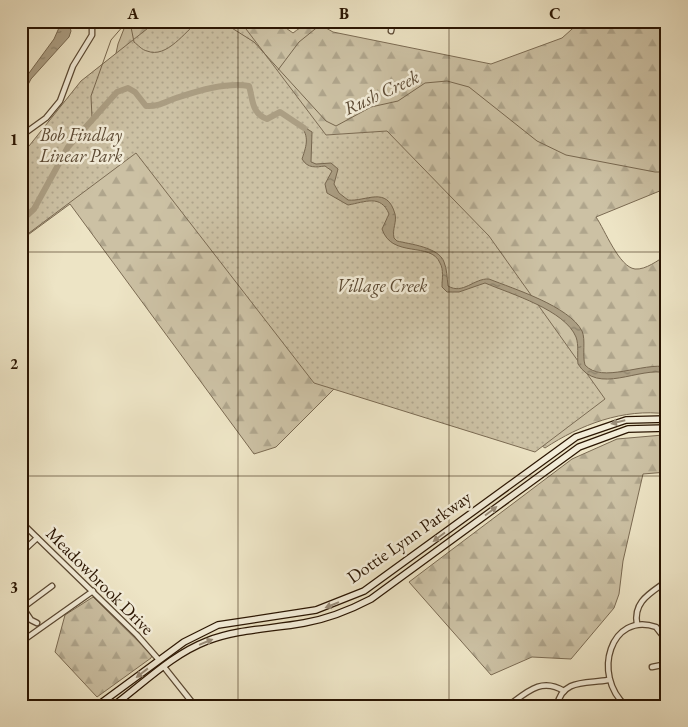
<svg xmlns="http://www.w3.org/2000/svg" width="688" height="727" font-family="'EB Garamond',serif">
<defs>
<pattern id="forest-firs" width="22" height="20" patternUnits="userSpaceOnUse" patternTransform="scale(1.25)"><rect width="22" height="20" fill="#ccc1a4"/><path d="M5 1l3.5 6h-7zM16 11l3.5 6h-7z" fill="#afa58c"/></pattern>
<pattern id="park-dots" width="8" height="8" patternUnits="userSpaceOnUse" patternTransform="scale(1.25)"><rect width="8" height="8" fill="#ccc1a4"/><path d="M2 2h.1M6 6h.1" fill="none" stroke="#afa58c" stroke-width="1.8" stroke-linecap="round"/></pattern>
<pattern id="water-ripples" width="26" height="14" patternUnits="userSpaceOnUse" patternTransform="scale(1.25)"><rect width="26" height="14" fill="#ab9e83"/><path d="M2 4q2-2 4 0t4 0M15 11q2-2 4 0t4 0" fill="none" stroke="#8b8069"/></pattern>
</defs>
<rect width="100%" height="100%" fill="#ede4c5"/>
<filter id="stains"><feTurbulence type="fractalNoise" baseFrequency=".004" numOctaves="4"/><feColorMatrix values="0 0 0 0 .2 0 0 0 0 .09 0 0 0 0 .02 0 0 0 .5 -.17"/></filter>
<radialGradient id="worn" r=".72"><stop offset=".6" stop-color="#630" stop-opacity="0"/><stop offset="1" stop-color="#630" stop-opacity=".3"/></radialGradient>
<g fill="url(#forest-firs)" stroke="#7b6b53">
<path d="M127,21H276L293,33C313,18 312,20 333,32L491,64L562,38L581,21H663L667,25V188L596,217C605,230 619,267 635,269C646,270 658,260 667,255V414C623,408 580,425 545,448L497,415L342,381L276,447L254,454L70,204L21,240V168L108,91L118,44Z"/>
<polygon points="663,435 667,436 667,472 643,474 623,561 619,594 614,608 571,659 532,657 491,675 409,582 572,459 617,439"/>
<polygon points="93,597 152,655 151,658 97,697 55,652 65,615"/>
</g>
<polygon fill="url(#park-dots)" stroke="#7b6b53" points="157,21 240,21 326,135 387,131 489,236 605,399 535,452 314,383 136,153 21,239 21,156 81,81"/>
<g fill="url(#water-ripples)" stroke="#77674f">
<polygon points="62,21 68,21 71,31 69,37 31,79 21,98 21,84 54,39"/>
<path d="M298,123L312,132L311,162L316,164L331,163L338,169L334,184L339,193L348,200C366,202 387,185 395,214C397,222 392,229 394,238L397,241C409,244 439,247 444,262C447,269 447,278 448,286C463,295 474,278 489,279C514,289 569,306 582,331C586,340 582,355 585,365C602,384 643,362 667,367V373C639,366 598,396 578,364C577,356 579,345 576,337C565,310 511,294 485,283L459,292H447L442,287C442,279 444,270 440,263C431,241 392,259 382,229L389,214C381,194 365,202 348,205L327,193L325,184L332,171L325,166C316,167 308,169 302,159C307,144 310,135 298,123Z"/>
</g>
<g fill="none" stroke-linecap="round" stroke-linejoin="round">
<g stroke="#77674f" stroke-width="1">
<polyline points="213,21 227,25 254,42 326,121 336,126 371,107 398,101 425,83 447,81 469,87 537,141 566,155 655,172 667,172"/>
<polyline points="278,70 299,42 325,21"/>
<path d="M92,118L91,96L111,40L124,25L131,27L134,42C138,45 142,50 147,51C167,59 185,31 199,21"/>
</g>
<path stroke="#ab9e83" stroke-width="6" d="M21,221L34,209L68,147L117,92L128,88L135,92L146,106C158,107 165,102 176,98C198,91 226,82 249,86C253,99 251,113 267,119L280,112L304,128"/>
<defs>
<g id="minor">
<polyline points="21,26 24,21"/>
<polyline points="391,31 393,21"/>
<polyline points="21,136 46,118 60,101 73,66 92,35 92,21"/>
<polyline points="21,522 137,635 159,660"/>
<polyline points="21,553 37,538"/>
<polyline points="23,608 31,620 37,623"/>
<polyline points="21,609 52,586"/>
<path d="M637,624C633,601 651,593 667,581"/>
<polyline points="21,642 93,591"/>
<polyline points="164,667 195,706"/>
<polyline points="652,667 667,664"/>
<path d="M508,706C527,692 541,677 564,691"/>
<path d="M557,706C562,678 588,684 608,680"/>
<path d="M626,706C591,675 611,611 656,627L667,641"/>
</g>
<g id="secondary">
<polyline points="97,706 184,642 218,625 316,610 364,591 576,437 626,420 667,419"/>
<path d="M113,706C143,684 171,655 207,641C238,629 271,629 304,623C327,619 350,610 371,599L579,447L628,429L667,428"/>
</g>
</defs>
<use href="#minor" stroke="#5b4933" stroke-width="7"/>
<use href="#secondary" stroke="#2a1502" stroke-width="8"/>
<use href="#minor" stroke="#f3edd9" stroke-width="4.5"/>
<use href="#secondary" stroke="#f3edd9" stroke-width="5.5"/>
</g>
<defs><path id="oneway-solid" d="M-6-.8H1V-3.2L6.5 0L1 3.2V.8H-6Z" transform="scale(1.25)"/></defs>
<g fill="#998c78">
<use href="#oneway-solid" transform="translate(618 422) rotate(166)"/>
<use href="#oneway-solid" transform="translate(491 511) rotate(-37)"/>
<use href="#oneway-solid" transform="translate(439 537) rotate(143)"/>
<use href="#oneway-solid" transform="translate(332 605) rotate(158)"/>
<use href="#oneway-solid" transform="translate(206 642) rotate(-22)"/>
<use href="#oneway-solid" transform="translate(142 673) rotate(142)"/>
</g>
<path fill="none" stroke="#2a1502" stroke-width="1" stroke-opacity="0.55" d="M238,21V706M449,21V706M21,252H667M21,476H667"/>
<g text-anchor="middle" stroke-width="5" stroke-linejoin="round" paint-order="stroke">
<g font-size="18" font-style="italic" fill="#5b4933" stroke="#f3edd9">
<text x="81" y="141">Bob Findlay<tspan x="81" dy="21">Linear Park</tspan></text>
<text x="382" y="292">Village Creek</text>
</g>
<g font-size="18" fill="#2a1502" stroke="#f3edd9">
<text transform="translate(409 537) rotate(-35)" y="6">Dottie Lynn Parkway</text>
<text transform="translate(100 581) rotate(45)" y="6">Meadowbrook Drive</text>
</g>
<g font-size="19" font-style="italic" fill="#5e4c36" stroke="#f3edd9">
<text transform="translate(381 92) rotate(-25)" y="7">Rush Creek</text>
</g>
</g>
<rect width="688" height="727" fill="none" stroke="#ede4c5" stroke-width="55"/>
<rect x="28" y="28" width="632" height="672" fill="none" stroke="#2a1502" stroke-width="2"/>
<g font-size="16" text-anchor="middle" font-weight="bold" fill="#2a1502">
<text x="133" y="19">A</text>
<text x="344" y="19">B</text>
<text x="555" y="19">C</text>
<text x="14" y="145">1</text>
<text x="14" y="369">2</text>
<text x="14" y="593">3</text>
</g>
<rect width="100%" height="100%" filter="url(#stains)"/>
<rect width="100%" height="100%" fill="url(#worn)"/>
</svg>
